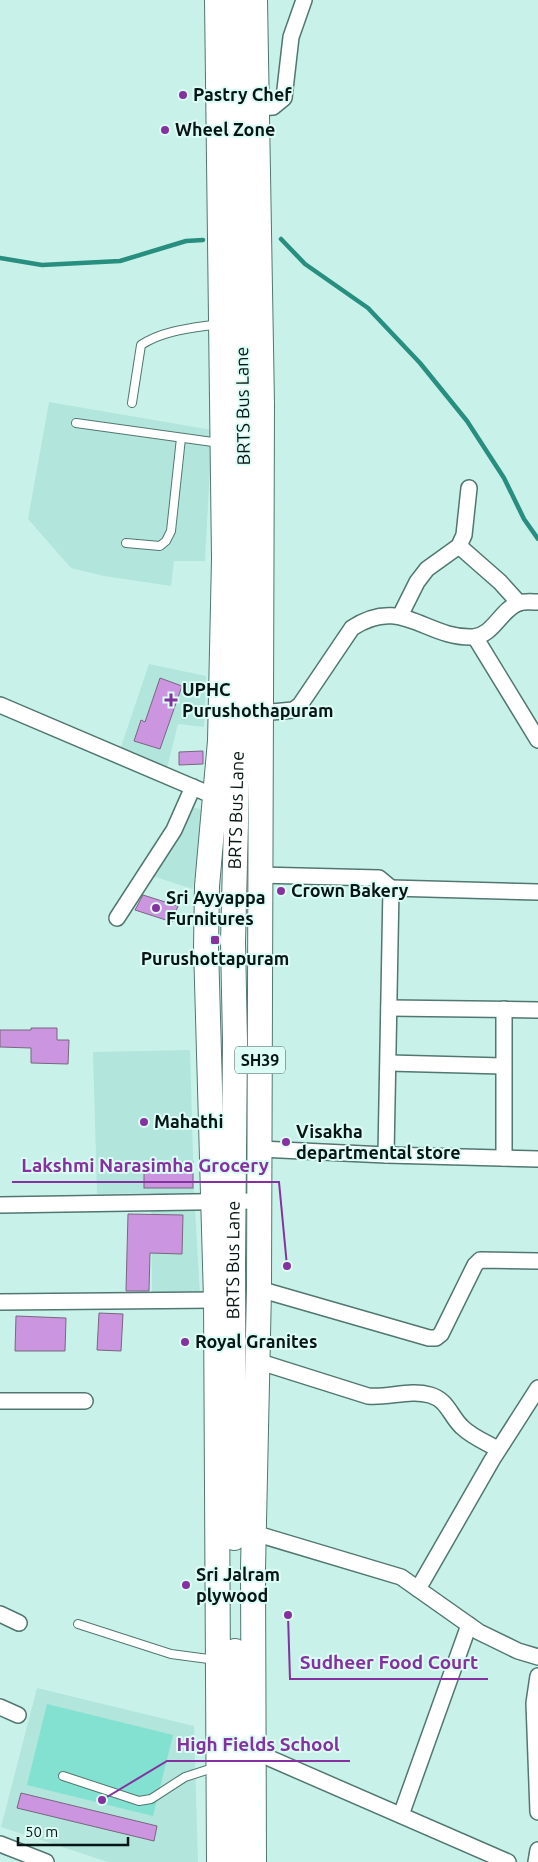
<svg xmlns="http://www.w3.org/2000/svg" width="538" height="1862" font-family="Ubuntu,sans-serif">
<rect width="100%" height="100%" fill="#c8f2e9"/>
<g fill="#b2e5db">
<polygon points="49,402 212,430 205,561 174,561 171,586 104,576 71,568 28,519"/>
<polygon points="149,664 206,676 204,727 178,724 166,772 121,747"/>
<polygon points="192,807 204,810 193,889 149,875"/>
<polygon points="190,1050 194,1192 200,1295 152,1294 151,1193 97,1194 93,1052"/>
<polygon points="37,1688 194,1726 198,1862 108,1862 1,1827"/>
</g>
<polygon fill="#82e1d0" points="47,1704 173,1735 153,1816 27,1785"/>
<g fill="none" stroke-linecap="round" stroke-linejoin="round">
<g stroke="#288e80" stroke-width="4.5">
<polyline points="281,239 305,264 368,308 420,363 467,421 504,478 524,519 538,539"/>
<polyline points="0,258 42,265 120,261 186,241 203,240"/>
</g>
</g>
<g fill="#cb95df" stroke="#79667f">
<polygon points="160,678 182,686 160,749 134,741 141,720 145,722"/>
<polygon points="203,751 203,764 179,765 179,752"/>
<polygon points="143,895 178,906 172,922 135,910"/>
<polygon points="31,1028 57,1028 57,1040 69,1040 68,1064 31,1063 31,1048 0,1047 0,1030 31,1030"/>
<rect x="144" y="1162" width="49" height="26"/>
<polygon points="128,1214 183,1215 182,1254 150,1253 149,1291 126,1291"/>
<polygon points="99,1313 123,1314 121,1351 97,1350"/>
<polygon points="16,1316 66,1318 65,1351 15,1351"/>
<polygon points="21,1793 157,1826 154,1841 17,1808"/>
</g>
<g fill="none" stroke-linecap="round" stroke-linejoin="round">
<defs>
<g id="lane">
<path d="M132,403L141,345C163,330 193,328 219,324"/>
<polyline points="76,423 220,443"/>
<polyline points="126,543 160,546 166,541 171,531 181,438"/>
<polyline points="78,1624 171,1654 216,1660"/>
<polyline points="63,1776 139,1801 151,1799 185,1777 216,1767"/>
</g>
<g id="street">
<polyline points="257,108 273,107 284,98 291,37 304,0"/>
<polyline points="459,546 500,582 519,603"/>
<polyline points="400,616 417,582 427,569 459,546 464,535 469,488"/>
<polyline points="475,637 538,740"/>
<polyline points="0,705 216,797"/>
<path d="M261,713L293,710L300,705L352,628C402,595 426,639 473,637C493,636 501,609 519,603C524,601 533,602 538,602"/>
<polyline points="259,875 379,878 391,888 386,1155"/>
<polyline points="391,888 538,892"/>
<polyline points="117,918 174,830 193,787"/>
<polyline points="389,1008 538,1010"/>
<polyline points="504,1009 504,1158"/>
<polyline points="389,1063 503,1066"/>
<polyline points="260,1149 386,1155 538,1159"/>
<polyline points="0,1205 258,1201"/>
<polyline points="259,1289 429,1338 436,1338 441,1334 475,1265 480,1260 538,1261"/>
<polyline points="0,1302 216,1300"/>
<path d="M257,1361L368,1396C389,1398 410,1389 430,1395C448,1400 450,1416 462,1427C472,1437 487,1443 498,1449"/>
<polyline points="0,1401 85,1401"/>
<polyline points="254,1533 401,1577 479,1632 518,1651 538,1657"/>
<polyline points="418,1589 492,1460 538,1388"/>
<polyline points="0,1614 19,1623"/>
<polyline points="538,1676 534,1703 538,1812"/>
<polyline points="0,1707 18,1715"/>
<polyline points="253,1751 508,1862"/>
<polyline points="401,1815 469,1625"/>
<polyline points="0,1844 46,1862"/>
<polyline points="536,1862 538,1850"/>
</g>
<g id="primary">
<polyline points="217,0 224,559 220,741 207,886 206,947 216,1300 219,1862"/>
<path id="s1" d="M234,1538L233,1264L235,1041L233,942L245,462L235,0"/>
<polyline points="235,1651 237,1862"/>
<polyline points="254,1862 253,1569 259,1289 262,405 255,0"/>
</g>
</defs>
<use href="#lane" stroke="#517770" stroke-width="10"/>
<use href="#street" stroke="#517770" stroke-width="18"/>
<use href="#primary" stroke="#517770" stroke-width="26"/>
<use href="#lane" stroke="#fff" stroke-width="8"/>
<use href="#street" stroke="#fff" stroke-width="15"/>
<use href="#primary" stroke="#fff" stroke-width="24"/>
</g>
<g fill="#8531a0" stroke="#dcfdf6" stroke-width="2">
<circle cx="183" cy="95" r="5"/>
<circle cx="165" cy="130" r="5"/>
<path d="M168.5 692.5h5v5h5v5h-5v5h-5v-5h-5v-5h5z"/>
<circle cx="281" cy="891" r="5"/>
<circle cx="156" cy="908" r="5"/>
<rect x="210" y="935" width="10" height="10" rx="2.5"/>
<circle cx="144" cy="1122" r="5"/>
<circle cx="286" cy="1142" r="5"/>
<circle cx="185" cy="1342" r="5"/>
<circle cx="186" cy="1585" r="5"/>
</g>
<g text-anchor="middle" stroke-width="4" stroke-linejoin="round" paint-order="stroke">
<rect fill="#dcfdf6" stroke="#475b58" stroke-width="1" x="235" y="1046.5" width="50" height="27" rx="4"/>
<g font-size="16" font-weight="bold" fill="#071614">
<text x="260" y="1066">SH39</text>
</g>
<g font-size="18" font-weight="bold" fill="#071614" stroke="#dcfdf6" text-anchor="start">
<text x="193" y="101">Pastry Chef</text>
<text x="175" y="136">Wheel Zone</text>
<text x="182" y="696">UPHC<tspan x="182" dy="21">Purushothapuram</tspan></text>
<text x="291" y="897">Crown Bakery</text>
<text x="166" y="904">Sri Ayyappa<tspan x="166" dy="21">Furnitures</tspan></text>
<text x="215" y="965" text-anchor="middle">Purushottapuram</text>
<text x="154" y="1128">Mahathi</text>
<text x="296" y="1138">Visakha<tspan x="296" dy="21">departmental store</tspan></text>
<text x="195" y="1348">Royal Granites</text>
<text x="196" y="1581">Sri Jalram<tspan x="196" dy="21">plywood</tspan></text>
</g>
<g font-size="18" fill="#071614" stroke="#dcfdf6">
<text transform="translate(243 406) rotate(-91)" y="6">BRTS Bus Lane</text>
<text dy="6" stroke="none"><textPath href="#s1" startOffset="728">BRTS Bus Lane</textPath></text>
<text dy="6" stroke="none"><textPath href="#s1" startOffset="278">BRTS Bus Lane</textPath></text>
</g>
</g>
<path fill="none" stroke="#8531a0" stroke-width="2" d="M287 1266L279 1182H12M288 1615L290 1679H488M102 1800L167 1761H350"/>
<g fill="#8531a0" stroke="#dcfdf6" stroke-width="2">
<circle cx="287" cy="1266" r="5"/>
<circle cx="288" cy="1615" r="5"/>
<circle cx="102" cy="1800" r="5"/>
</g>
<g font-size="19" text-anchor="middle" font-weight="bold" fill="#8531a0" stroke="#dcfdf6" stroke-width="4" stroke-linejoin="round" paint-order="stroke">
<text x="145" y="1172">Lakshmi Narasimha Grocery</text>
<text x="389" y="1669">Sudheer Food Court</text>
<text x="258" y="1751">High Fields School</text>
</g>
<path d="M18 1837v8h110v-8" fill="none" stroke="#071614" stroke-width="2.5"/>
<text x="25" y="1837" font-size="15" fill="#071614" stroke="#dcfdf6" stroke-width="4" paint-order="stroke">50 m</text>
</svg>
